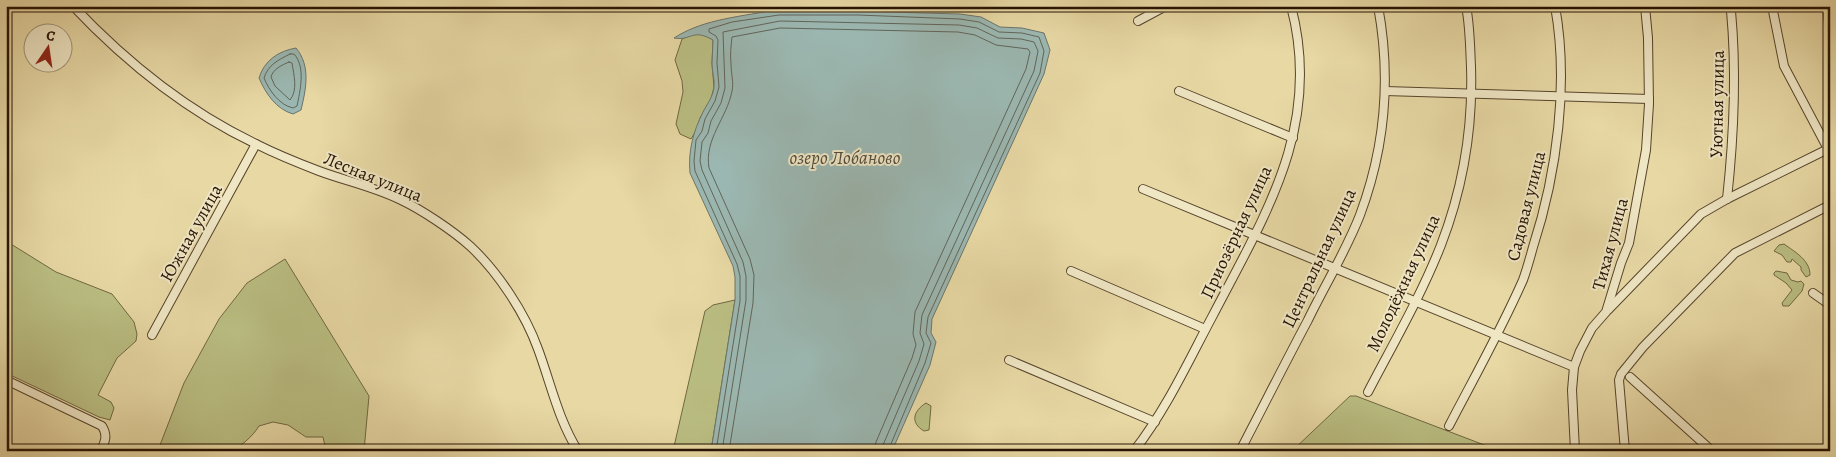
<svg xmlns="http://www.w3.org/2000/svg" width="1836" height="457" font-family="Alegreya,serif">
<rect width="100%" height="100%" fill="#e7d8a4"/>
<filter id="stains"><feTurbulence type="fractalNoise" baseFrequency=".004" numOctaves="4"/><feColorMatrix values="0 0 0 0 .2 0 0 0 0 .09 0 0 0 0 .02 0 0 0 .5 -.17"/></filter>
<radialGradient id="worn" r=".72"><stop offset=".6" stop-color="#630" stop-opacity="0"/><stop offset="1" stop-color="#630" stop-opacity=".3"/></radialGradient>
<g fill="#babe82" stroke="#706842">
<polygon points="693,34 703,34 713,40 712,63 714,87 711,99 700,118 697,129 691,139 680,134 676,124 683,92 682,81 675,60 682,39"/>
<polygon points="6,241 56,272 112,294 134,322 137,334 136,341 117,358 98,395 111,402 114,408 110,420 99,417 6,373"/>
<path d="M1784,244C1795,252 1810,260 1810,275L1806,277L1801,270V267L1792,259L1791,262H1787L1782,255L1774,251L1779,245Z"/>
<path d="M285,259L369,396L364,451H326L323,437H306L288,425L273,422L259,426C253,436 240,448 229,451C216,454 175,447 160,445L184,383L219,319L247,283Z"/>
<polygon points="1776,271 1787,273 1791,280 1798,282 1801,281 1804,284 1802,291 1789,306 1783,306 1782,303 1792,290 1786,283 1774,275 1774,273"/>
<polygon points="735,300 711,451 673,451 705,311 713,305"/>
<polygon points="1350,396 1356,396 1500,451 1292,451"/>
<path d="M926,403L931,406L929,430L924,431C910,423 913,411 926,403Z"/>
</g>
<g fill="#9bb7b1" stroke="#6d756b">
<path d="M778,9L960,14L981,17L1000,27L1022,28L1044,33L1050,50L1044,74L932,319L931,333L936,342L930,365L892,451H711L735,300V277L733,266L690,173C688,151 693,132 703,112C707,104 713,97 714,87C715,80 712,72 712,64C712,56 713,48 713,40C692,28 692,41 674,38C705,18 743,17 778,9Z"/>
<path d="M296,48C311,66 306,89 301,110L293,114C276,109 266,94 259,78C264,61 278,51 296,48Z"/>
</g>
<g fill="none" stroke-linecap="round" stroke-linejoin="round">
<g stroke="#61655a" stroke-width="1">
<path d="M290,54H294C306,67 300,91 297,106L293,108C279,105 269,90 264,78C268,65 278,60 290,54Z"/>
<path d="M289,62L292,63C294,76 298,90 290,100L275,86L271,77C273,69 282,65 289,62Z"/>
<polyline points="716,451 740,301 740,276 737,264 695,171 694,161 696,140 702,131 705,119 715,101 719,87 717,63 718,40 716,36 709,32 709,29 732,22 779,15 858,15 960,19 979,22 999,32 1022,33 1039,37 1044,51 1040,73 928,317 926,333 931,343 925,363 888,451"/>
<polyline points="722,451 746,300 746,276 743,262 702,170 700,161 702,142 708,133 711,121 721,103 725,88 723,32 780,21 959,25 977,28 998,38 1021,39 1034,42 1038,51 1034,71 922,315 920,333 924,344 919,361 883,445 882,451"/>
<path d="M729,451L753,303L754,275L750,259L709,168C704,139 727,118 732,91C734,83 731,73 731,64C730,55 731,46 732,37L780,28L958,32L975,35L996,45L1028,49L1030,52L1026,69L915,312L913,334L916,345L912,358L876,442L874,451"/>
</g>
<defs>
<g id="minor">
<path d="M73,6C126,62 187,111 256,144C276,154 298,163 319,171C346,181 375,187 401,200C422,210 452,230 470,246C498,272 525,313 538,349C551,384 558,419 578,451"/>
<polyline points="1772,6 1784,66 1828,149"/>
<polyline points="1827,6 1830,34"/>
<polyline points="1138,21 1166,6"/>
<polyline points="1179,91 1293,138"/>
<polyline points="1385,91 1649,99"/>
<polyline points="1143,189 1574,367"/>
<path d="M1727,199C1734,135 1737,75 1731,11"/>
<polyline points="1071,271 1205,329"/>
<polyline points="1813,293 1830,305"/>
<polyline points="1608,310 1701,214 1727,199 1830,148"/>
<polyline points="152,335 256,144"/>
<polyline points="1009,360 1155,422"/>
<polyline points="1630,377 1712,451"/>
<path d="M6,380L102,426C108,436 105,441 101,451"/>
<path d="M1368,392C1393,344 1421,296 1441,245C1463,188 1473,128 1471,67C1470,46 1470,26 1466,6"/>
<path d="M1449,426C1474,378 1501,330 1523,280C1527,269 1530,258 1533,247C1557,173 1569,83 1555,6"/>
<path d="M1134,451C1166,410 1188,362 1212,317C1265,215 1323,126 1291,6"/>
<path d="M1240,451C1263,407 1285,363 1308,320C1325,285 1346,251 1360,215C1385,148 1391,76 1378,6"/>
<polyline points="1575,451 1572,390 1574,367 1580,351 1592,328 1606,312 1621,263 1629,243 1646,150 1649,104 1648,38 1645,6"/>
<polyline points="1625,451 1619,380 1621,374 1643,347 1735,253 1830,205"/>
</g>
</defs>
<use href="#minor" stroke="#57442b" stroke-width="10"/>
<use href="#minor" stroke="#efe6c4" stroke-width="8"/>
</g>
<g text-anchor="middle" stroke-width="4" stroke-linejoin="round" paint-order="stroke">
<g font-size="18" fill="#271303" stroke="#efe6c4">
<text transform="translate(1717 104) rotate(-89)" y="6">Уютная улица</text>
<text transform="translate(373 177) rotate(22)" y="6">Лесная улица</text>
<text transform="translate(1526 206) rotate(-76)" y="6">Садовая улица</text>
<text transform="translate(1236 232) rotate(-65)" y="6">Приозёрная улица</text>
<text transform="translate(191 233) rotate(-61)" y="6">Южная улица</text>
<text transform="translate(1610 244) rotate(-75)" y="6">Тихая улица</text>
<text transform="translate(1319 258) rotate(-65)" y="6">Центральная улица</text>
<text transform="translate(1403 283) rotate(-65)" y="6">Молодёжная улица</text>
</g>
<g font-size="19" font-style="italic" fill="#504c40" stroke="#efe6c4">
<text x="845" y="164">озеро Лобаново</text>
</g>
</g>
<rect width="1836" height="457" fill="none" stroke="#e7d8a4" stroke-width="25"/>
<rect x="8" y="8" width="1821" height="442" fill="none" stroke="#271303" stroke-width="2.5"/>
<rect x="12" y="12" width="1811" height="432" fill="none" stroke="#271303"/>
<g transform="translate(48 48) rotate(13)"><circle r="24" fill="#efe6c4" stroke="#9f9277"/>
<path d="M0-4L9 19L0 12L-9 19Z" fill="#8f2418"/>
<text y="-8" font-size="14" font-weight="bold" text-anchor="middle" fill="#271303">С</text>
</g>
<rect width="100%" height="100%" filter="url(#stains)"/>
<rect width="100%" height="100%" fill="url(#worn)"/>
</svg>
